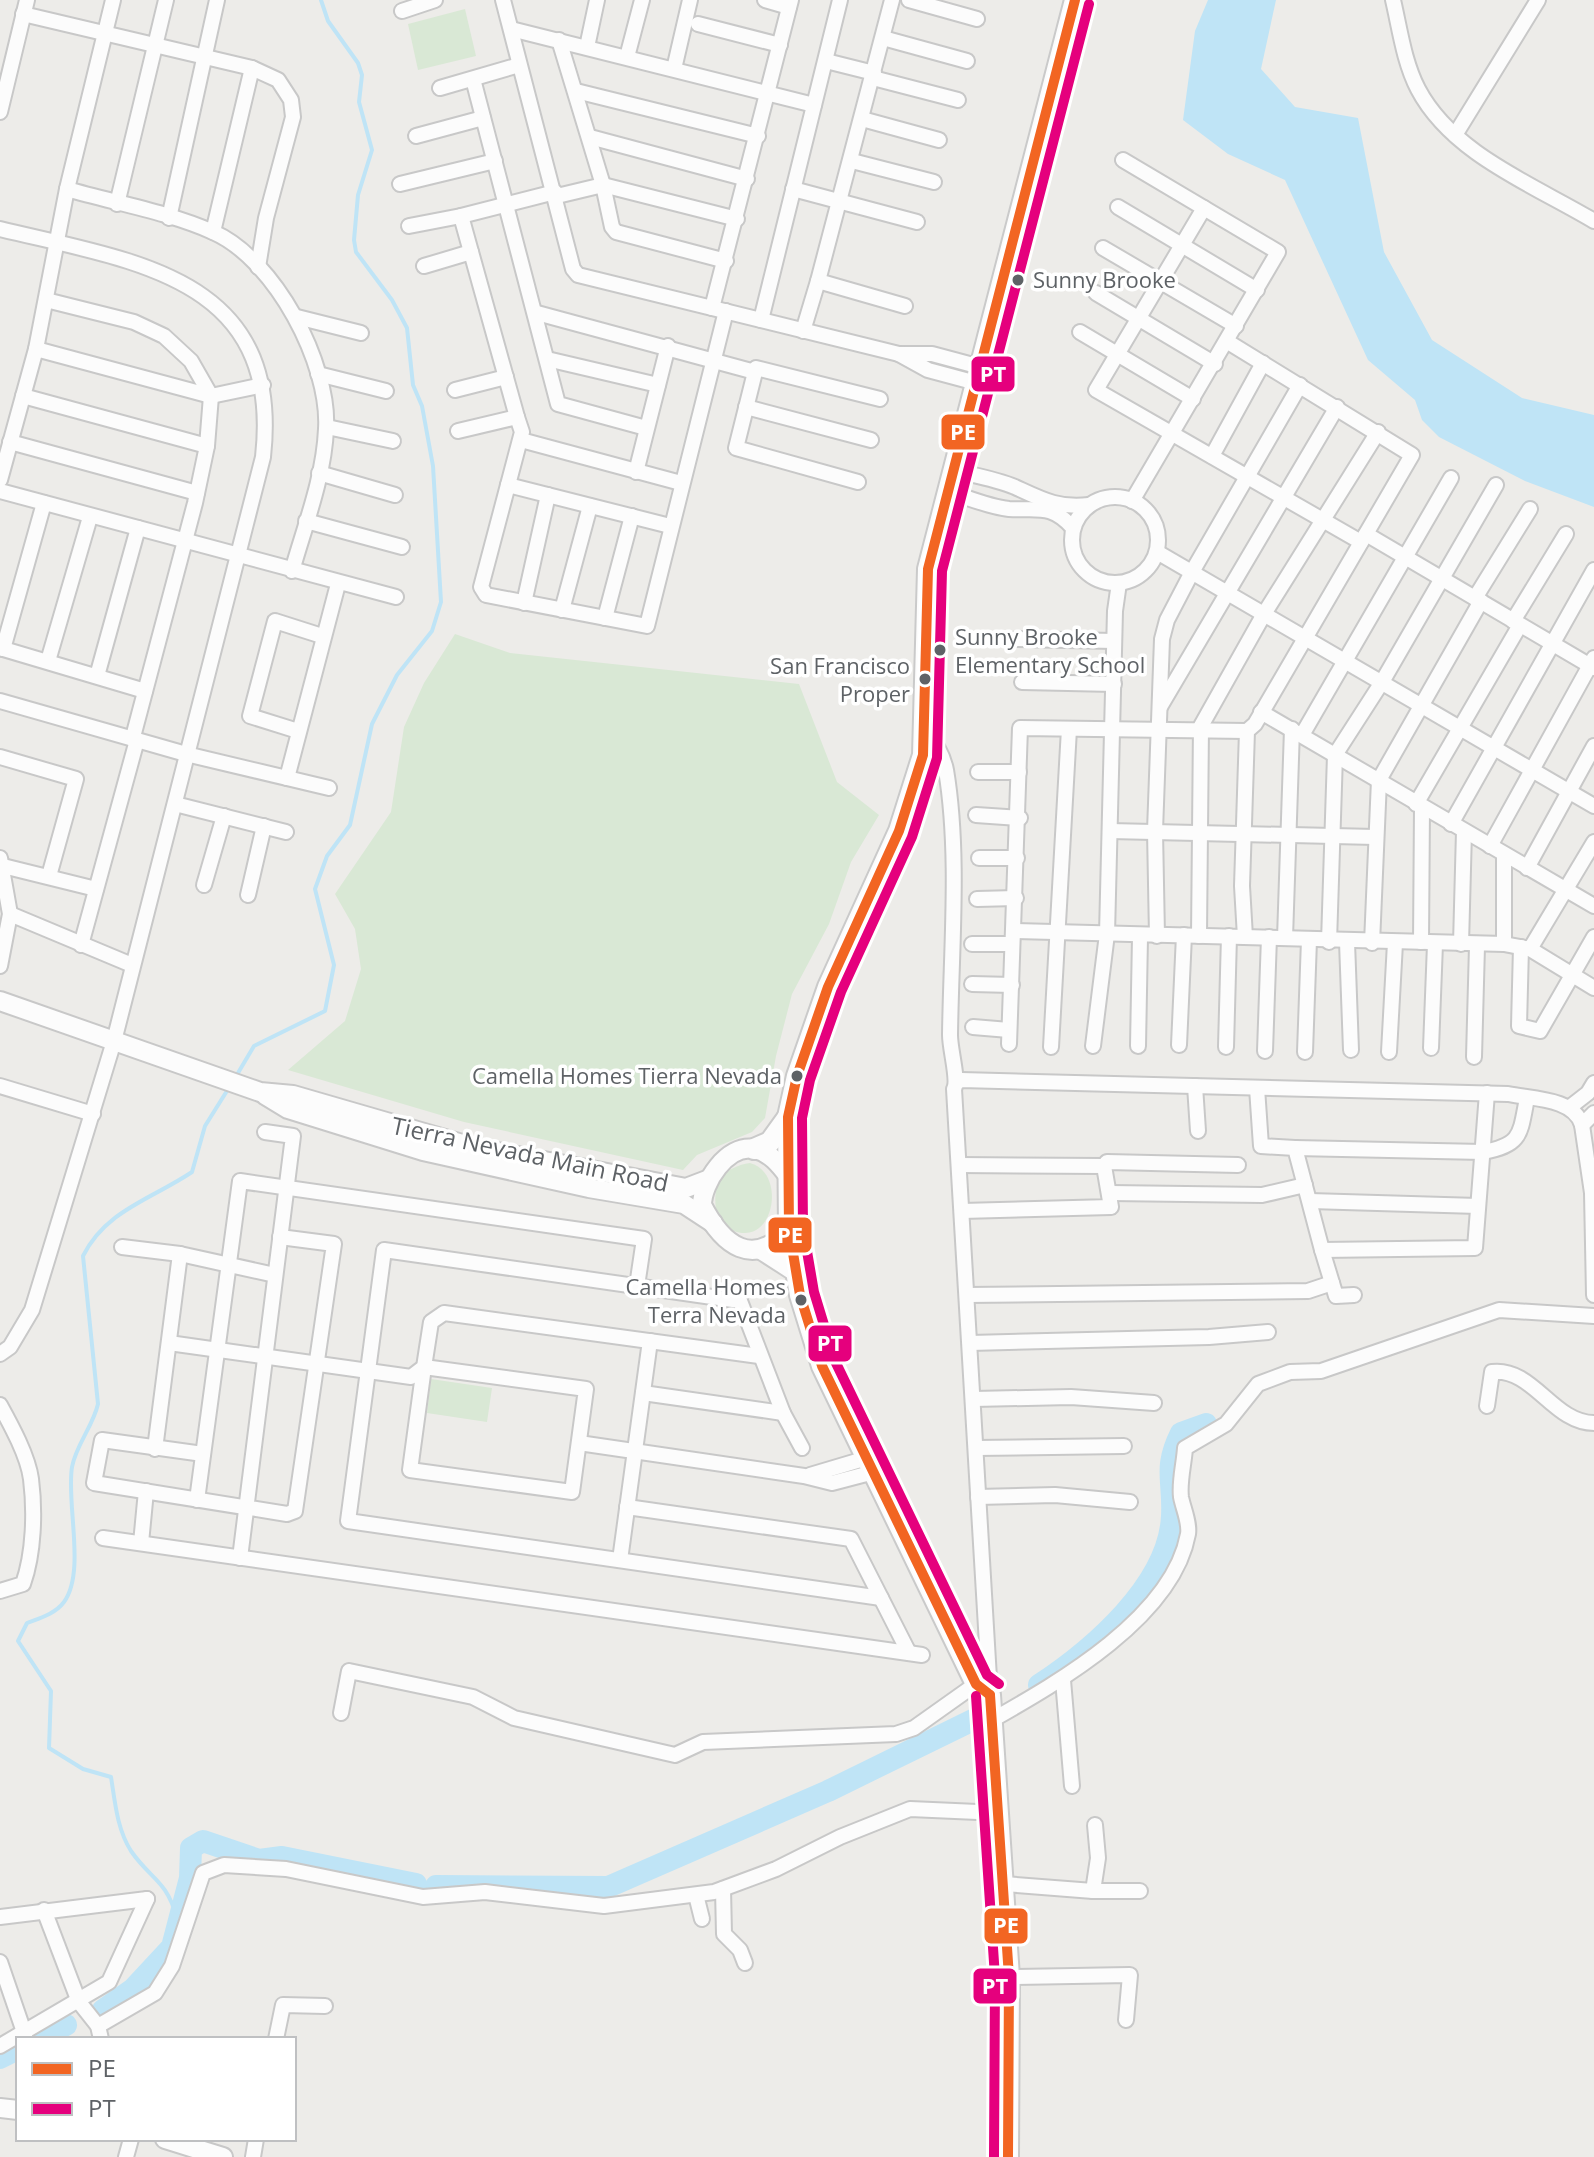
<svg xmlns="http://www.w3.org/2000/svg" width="1594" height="2157" font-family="'Open Sans',sans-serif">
<rect width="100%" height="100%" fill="#edece9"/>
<g fill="#d9e8d5">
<polygon points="465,9 476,56 418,70 408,24"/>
<polygon points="455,634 510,653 799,684 837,782 879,815 851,862 829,924 792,994 776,1056 765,1118 752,1132 697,1155 683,1170 464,1122 288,1070 345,1021 361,969 355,929 335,894 391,812 404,727 424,683"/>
<path d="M750,1163C791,1174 771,1264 719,1222C710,1193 716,1168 750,1163Z"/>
<polygon points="431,1379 492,1388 487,1422 427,1413"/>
</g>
<polygon fill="#bfe4f6" points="1208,0 1276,0 1261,69 1295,107 1358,118 1384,252 1432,340 1522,398 1594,415 1594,507 1525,481 1439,437 1422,420 1415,400 1368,360 1285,180 1228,154 1183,120 1195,31"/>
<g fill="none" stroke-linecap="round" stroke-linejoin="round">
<g stroke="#bfe4f6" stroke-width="4">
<polyline points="235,1078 254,1046 325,1011 334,965 315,889 327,856 350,825 372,724 397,675 432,631 441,602 433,466 422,406 413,385 407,328 392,300 356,252 354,240 358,195 372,150 359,102 362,75 358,63 328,21 321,0"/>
<path d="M177,1918C166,1879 151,1880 131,1851C117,1829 115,1802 111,1777L83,1769L49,1748L51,1691L18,1641L27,1623C40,1618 55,1614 64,1602C86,1572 66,1503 72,1467C76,1445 93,1426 98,1404L83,1256C106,1210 152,1199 192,1172L205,1126L230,1086"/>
</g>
<g stroke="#bfe4f6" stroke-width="22">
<path d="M1039,1685C1092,1650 1169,1585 1172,1516C1174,1480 1163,1469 1181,1433L1206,1424"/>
<polyline points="436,1886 608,1887 828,1791 975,1719"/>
<polyline points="103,2010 133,1989 172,1947 190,1878 191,1848 203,1841 259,1860 282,1857 416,1884"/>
<polyline points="38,2039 66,2025"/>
<polyline points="0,2058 18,2049"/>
</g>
<defs>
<g id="minor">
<polyline points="503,0 573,269 578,275 899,354 932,354 988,369"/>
<polyline points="765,0 789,7"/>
<polyline points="892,0 818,281 905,306"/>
<polyline points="909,0 977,19"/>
<path d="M1393,0C1400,30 1404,62 1418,89C1452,154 1534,185 1594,221"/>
<polyline points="402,11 435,0"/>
<polyline points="23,14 252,68 278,80 291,100 293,117 266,218 258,267"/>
<polyline points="698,24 780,45"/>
<polyline points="511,29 814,105"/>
<polyline points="883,38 967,61"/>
<polyline points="559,40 603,185 612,227 616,232 726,261"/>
<polyline points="587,47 597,0"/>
<polyline points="627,57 642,0"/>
<polyline points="826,61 874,73"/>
<polyline points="674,69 690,0"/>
<polyline points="873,78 958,100"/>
<polyline points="473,79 558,404 646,428"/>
<polyline points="440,88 519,65"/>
<polyline points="576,91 758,136"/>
<polyline points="0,112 27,0"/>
<polyline points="862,119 939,140"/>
<polyline points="1455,135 1538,0"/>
<polyline points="416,136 483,118"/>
<polyline points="590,137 747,179"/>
<polyline points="1123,160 1278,252 1132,501"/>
<polyline points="852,161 934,182"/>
<polyline points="400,184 495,161"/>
<path d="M67,189C115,203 168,212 213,232C275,259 330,364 326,429C324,477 305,525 292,571"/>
<polyline points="793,189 917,222"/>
<polyline points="557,196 603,185 737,219"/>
<polyline points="117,204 166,0"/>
<polyline points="1118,207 1257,290"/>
<polyline points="1204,208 1096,390 1361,542"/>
<polyline points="169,218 217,0"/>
<polyline points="409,226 461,216"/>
<path d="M0,229C136,262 283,277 263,457L114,1041L32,1310L10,1347L0,1354"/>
<polyline points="213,232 252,68"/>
<polyline points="1103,248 1236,326"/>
<polyline points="424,266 471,252"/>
<polyline points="1096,293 1215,364"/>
<polyline points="46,300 134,322 164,336 191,361 211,396 207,446 195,503 133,737"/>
<polyline points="712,308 791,0"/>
<polyline points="537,313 755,372 736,448 858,482"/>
<polyline points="297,317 361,333"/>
<polyline points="761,320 840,0"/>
<polyline points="803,331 818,281"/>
<polyline points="1080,332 1193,399"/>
<polyline points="1228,342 1412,455 1255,724 1247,731 1242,886 1245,937"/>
<polyline points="36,349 211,396 263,385"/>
<polyline points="899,354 928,370 984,385"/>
<polyline points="547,359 658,385"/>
<polyline points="755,372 756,368 880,399"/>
<polyline points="318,374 386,391"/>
<polyline points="455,390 506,377"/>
<polyline points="23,396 207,446"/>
<polyline points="746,407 871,440"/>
<polyline points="517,417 461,216 555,192"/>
<polyline points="327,427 393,441"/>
<polyline points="458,431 517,417 522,432 481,587 486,595 647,626 726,311"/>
<polyline points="521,440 681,483"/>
<polyline points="10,442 197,493"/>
<polyline points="1212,456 1263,363"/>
<path d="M952,470C972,475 996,479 1015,487C1041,499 1059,509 1089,505"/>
<polyline points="636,472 668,346"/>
<polyline points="319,473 395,495"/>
<polyline points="0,480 36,349 67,189 113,0"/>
<polyline points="508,485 670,526"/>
<polyline points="0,491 396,597"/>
<path d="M947,491C966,497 989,507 1009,509C1037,511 1051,503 1073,528"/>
<circle cx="1115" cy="540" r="43"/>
<polyline points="306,521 402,547"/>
<polyline points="1366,534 1594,668"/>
<polyline points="1157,552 1594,806"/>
<polyline points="1475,598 1530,509"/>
<polyline points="524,603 548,495"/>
<polyline points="562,610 590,506"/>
<polyline points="605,618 632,516"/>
<polyline points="1513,621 1566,534"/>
<polyline points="1017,639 1114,641"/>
<polyline points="0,648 145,691"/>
<polyline points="3,649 44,503"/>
<polyline points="48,661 90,517"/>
<polyline points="97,676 138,528"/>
<polyline points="1022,682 1114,684"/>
<polyline points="0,701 186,754 329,788"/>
<polyline points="1160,707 1337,407"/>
<polyline points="1261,712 1594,906"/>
<polyline points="298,731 250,716 275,621 322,636"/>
<path d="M926,732C936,743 943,755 946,770C960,854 951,950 950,1035C950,1050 959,1080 954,1089L990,1695"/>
<polyline points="1302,735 1451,478"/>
<polyline points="0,757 76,779 49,876"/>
<polyline points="978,772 1019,772"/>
<polyline points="287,778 338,584"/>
<polyline points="175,804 286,832"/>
<polyline points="1416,804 1520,625"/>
<polyline points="976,815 1020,818"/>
<polyline points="1451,824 1594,570"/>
<polyline points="1110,831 1375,837"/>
<polyline points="1490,846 1594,658"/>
<polyline points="0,858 10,914 0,966"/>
<polyline points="979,858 1017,858"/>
<polyline points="3,866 96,889"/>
<polyline points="1527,868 1594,746"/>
<polyline points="204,885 224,816"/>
<polyline points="248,895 264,826"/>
<polyline points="977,899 1016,898"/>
<polyline points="10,914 132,965"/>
<polyline points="1014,931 1504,944 1530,949 1594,842"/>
<polyline points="1157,936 1155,831 1162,639 1167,620 1192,572 1300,385"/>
<polyline points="1199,936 1201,726 1264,614 1378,432"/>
<polyline points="1285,938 1292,729"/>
<polyline points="1329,942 1335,755 1382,682 1496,485"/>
<polyline points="1347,942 1351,1050"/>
<polyline points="1421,942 1422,807"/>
<polyline points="1372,943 1379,780 1481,601"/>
<polyline points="972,944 1012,944"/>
<polyline points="1461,944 1464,831"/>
<polyline points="1504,944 1504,854"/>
<polyline points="81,945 137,740"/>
<polyline points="1521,947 1519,1026 1540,1031 1594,937"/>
<polyline points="1530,949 1594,988"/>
<polyline points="972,984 1012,985"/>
<polyline points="973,1027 1009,1030"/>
<polyline points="1009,1044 1020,728 1247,731"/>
<polyline points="1179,1045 1184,935"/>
<polyline points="1093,1046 1107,934 1115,611 1119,583"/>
<polyline points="1138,1046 1140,937"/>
<polyline points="1051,1047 1069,729"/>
<polyline points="1226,1047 1229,936"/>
<polyline points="1431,1048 1435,944"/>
<polyline points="1265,1051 1269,937"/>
<polyline points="1305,1052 1309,940"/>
<polyline points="1389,1052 1395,943"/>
<polyline points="1474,1057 1477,946"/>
<path d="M958,1082L961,1080L1508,1094C1532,1099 1574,1098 1582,1125L1592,1193L1594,1295"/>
<polyline points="0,1086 93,1114"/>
<polyline points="1195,1086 1198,1131"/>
<polyline points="1257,1088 1261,1146 1295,1148 1322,1250 1475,1248 1487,1093"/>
<polyline points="1570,1107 1588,1093 1594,1083"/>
<polyline points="1582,1125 1594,1113"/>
<path d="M1295,1148L1483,1152C1522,1145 1520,1134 1527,1098"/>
<polyline points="959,1165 1104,1166 1111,1207 962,1211"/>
<polyline points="1104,1166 1107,1162 1238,1165"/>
<polyline points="1110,1193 1262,1195 1305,1185"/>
<polyline points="1310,1201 1478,1206"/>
<polyline points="122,1247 180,1254 275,1275"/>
<polyline points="1322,1250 1336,1296 1354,1295"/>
<polyline points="967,1295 1308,1291 1332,1283"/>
<polyline points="169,1343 411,1377 424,1367 431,1322 444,1313 759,1356"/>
<polyline points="970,1343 1209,1337 1268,1332"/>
<polygon points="424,1367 586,1389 572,1492 410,1470"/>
<polyline points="643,1393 783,1413"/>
<polyline points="974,1399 1071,1397 1154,1403"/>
<path d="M0,1405C11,1425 28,1456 31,1479C35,1511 34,1553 23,1584L0,1591"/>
<path d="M1487,1406L1492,1372C1533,1367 1553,1423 1594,1423"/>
<polyline points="579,1443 804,1476 832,1483 874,1472"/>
<polyline points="802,1448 783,1413 740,1301 384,1250 348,1521 881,1598"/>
<polyline points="976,1448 1124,1446"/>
<polyline points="155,1449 180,1254"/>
<polyline points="203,1454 102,1440 94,1483 287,1514 295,1511 334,1244 280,1237"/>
<polyline points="810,1475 867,1458"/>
<polyline points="978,1497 1055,1495 1130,1502"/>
<polyline points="197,1500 240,1181 644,1239 637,1286"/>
<polyline points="627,1507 851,1539 909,1653"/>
<polyline points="103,1538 922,1655"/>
<polyline points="141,1543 146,1491"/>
<polyline points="240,1558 293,1136 265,1132"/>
<polyline points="620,1560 650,1341"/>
<polyline points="1063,1680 1072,1786"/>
<polyline points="341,1713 349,1671 473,1697 514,1718 675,1755 703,1742 896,1734 914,1728 976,1684"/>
<path d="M992,1720C1059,1682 1173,1617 1188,1534C1190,1523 1183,1508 1181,1497C1179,1482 1184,1464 1185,1448L1226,1424L1258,1384L1290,1372L1321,1371L1499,1310L1594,1316"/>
<polyline points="1004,1884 1093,1891 1140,1891"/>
<polyline points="723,1889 724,1934 740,1950 745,1963"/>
<polyline points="1093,1891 1098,1858 1095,1825"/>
<polyline points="696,1895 702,1919"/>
<polyline points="44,1910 79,2002 98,2026 101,2039"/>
<polyline points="0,1917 147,1899"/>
<polyline points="0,1962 25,2035"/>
<polyline points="1009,1977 1130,1975 1126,2020"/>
<polyline points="98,2026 155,1993 172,1966 203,1873 224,1865 286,1869 423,1897 485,1892 604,1906 714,1892 776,1869 840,1837 910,1809 1000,1813"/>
<polyline points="276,2039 283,2005 325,2006"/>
<polyline points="0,2046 109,1982 147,1899"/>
<polyline points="126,2157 131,2139"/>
<polyline points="253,2157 256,2139"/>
</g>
<g id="tertiary">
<polyline points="0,1001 260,1092 293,1095 476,1148 686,1188 707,1180"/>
<polyline points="265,1095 288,1109 423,1151 589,1188 684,1204 713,1223"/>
<path d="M789,1177C780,1165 770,1152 754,1149C727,1144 702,1183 702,1205C723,1246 753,1269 789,1229"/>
<polyline points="0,2108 18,2110"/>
<polyline points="165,2139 223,2157"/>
</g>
<g id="secondary">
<polyline points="754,1149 770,1142 788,1117"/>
<polyline points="763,1250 794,1270"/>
<polyline points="1008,2157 1009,1977 990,1695 976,1684 822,1366 800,1295 789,1229 788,1117 797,1076 828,987 899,831 923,755 928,569 1075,0"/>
</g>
</defs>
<use href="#minor" stroke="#c8c8c8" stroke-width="18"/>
<use href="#tertiary" stroke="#c8c8c8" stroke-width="22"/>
<use href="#secondary" stroke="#cacaca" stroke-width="24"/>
<use href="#minor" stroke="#fcfcfc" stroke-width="14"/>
<use href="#tertiary" stroke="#fcfcfc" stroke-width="18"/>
<use href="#secondary" stroke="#fcfcfc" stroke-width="20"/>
<defs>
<g id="bus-1">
<polyline points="990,1695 976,1684 822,1366 800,1295 789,1229 788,1117 797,1076 828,987 899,831 923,755 928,569 1075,0"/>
<polyline points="990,1695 1009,1977 1008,2157"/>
</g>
<g id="bus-2">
<polyline points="999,1684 987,1675 835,1361 814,1292 803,1228 802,1118 810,1080 841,992 912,837 937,758 942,571 1089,4"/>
<polyline points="976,1696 995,1977 994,2157"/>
</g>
</defs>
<use href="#bus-1" stroke="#fff" stroke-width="16"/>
<use href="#bus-2" stroke="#fff" stroke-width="16"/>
<use href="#bus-1" stroke="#f26522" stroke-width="10"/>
<use href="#bus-2" stroke="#e5007d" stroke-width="10"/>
</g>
<g fill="#5e6266" stroke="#fff" stroke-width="3">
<circle cx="1018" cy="280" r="7"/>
<circle cx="940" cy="650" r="7"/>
<circle cx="925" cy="679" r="7"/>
<circle cx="797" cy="1076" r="7"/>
<circle cx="801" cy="1300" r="7"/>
</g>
<g text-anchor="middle" stroke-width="7" stroke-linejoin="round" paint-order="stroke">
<g font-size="22" fill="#5e6266" stroke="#fff" text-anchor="end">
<text x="1033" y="288" text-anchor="start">Sunny Brooke</text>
<text x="955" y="645" text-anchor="start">Sunny Brooke<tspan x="955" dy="28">Elementary School</tspan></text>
<text x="910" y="674">San Francisco<tspan x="910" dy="28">Proper</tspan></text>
<text x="782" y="1084">Camella Homes Tierra Nevada</text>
<text x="786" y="1295">Camella Homes<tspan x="786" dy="28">Terra Nevada</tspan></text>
</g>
<g font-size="24" fill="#5e6266" stroke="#fff">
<text transform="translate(530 1155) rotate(12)" y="8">Tierra Nevada Main Road</text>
</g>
</g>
<g stroke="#fff" stroke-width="3">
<rect x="970" y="355" width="46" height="38" rx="8" fill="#e5007d"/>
<rect x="940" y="413" width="46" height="38" rx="8" fill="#f26522"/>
<rect x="767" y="1216" width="46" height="38" rx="8" fill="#f26522"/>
<rect x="807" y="1324" width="46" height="39" rx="8" fill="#e5007d"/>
<rect x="983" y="1907" width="46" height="38" rx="8" fill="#f26522"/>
<rect x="972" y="1967" width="46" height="38" rx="8" fill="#e5007d"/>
</g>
<g font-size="22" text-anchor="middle" font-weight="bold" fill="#fff">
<text x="993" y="382">PT</text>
<text x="963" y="440">PE</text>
<text x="790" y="1243">PE</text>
<text x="830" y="1351">PT</text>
<text x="1006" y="1933">PE</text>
<text x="995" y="1994">PT</text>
</g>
<rect x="16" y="2037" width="280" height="104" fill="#ffffff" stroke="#bfc0c2" stroke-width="2"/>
<rect x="32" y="2063" width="40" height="12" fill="#f26522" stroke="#bfc0c2" stroke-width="2"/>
<text x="88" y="2077" font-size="24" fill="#5e6266">PE</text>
<rect x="32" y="2103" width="40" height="12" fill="#e5007d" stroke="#bfc0c2" stroke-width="2"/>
<text x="88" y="2117" font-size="24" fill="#5e6266">PT</text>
</svg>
